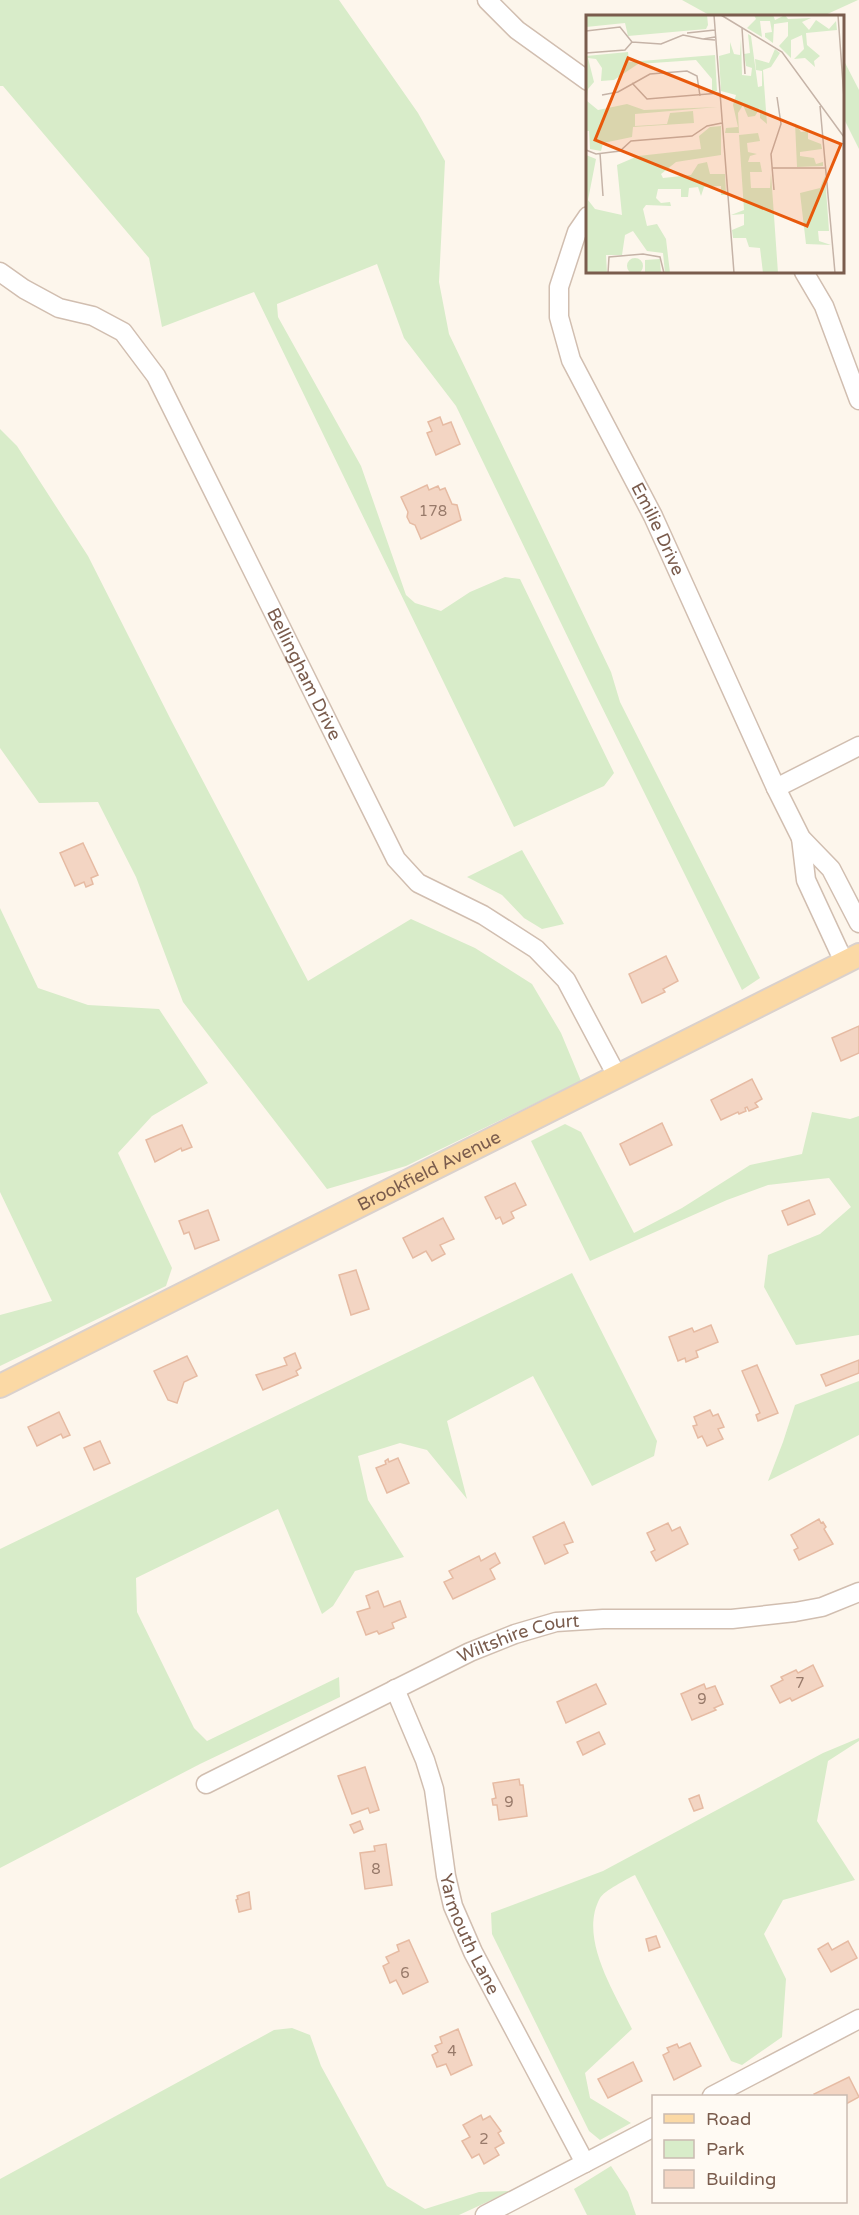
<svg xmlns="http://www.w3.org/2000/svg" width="859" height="2215" font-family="'Varela Round',sans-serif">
<rect width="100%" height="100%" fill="#fdf6ec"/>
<g fill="#d8ecc9">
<polygon points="0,0 339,0 418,113 445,161 439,282 449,334 611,672 620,702 760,978 742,990 588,679 456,406 404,338 377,264 277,304 278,317 361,466 406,595 415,603 441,611 470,592 505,577 520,579 614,773 604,786 514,827 254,292 162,327 149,258 3,86 0,86"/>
<polygon points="682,0 858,0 823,16 711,16"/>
<polygon points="842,57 859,90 859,149 843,117"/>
<polygon points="0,429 17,446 88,556 172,722 308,981 411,919 475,948 532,984 561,1033 581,1081 406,1166 327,1189 183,1002 136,877 98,802 39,803 0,748"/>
<polygon points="522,850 564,924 542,929 524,918 502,895 467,877"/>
<polygon points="0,908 38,988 88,1005 159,1009 208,1083 152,1116 118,1153 172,1268 166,1286 0,1366 0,1315 52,1301 0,1192"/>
<polygon points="812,1112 850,1119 859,1116 859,1335 796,1345 764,1287 768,1255 820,1234 851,1207 829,1178 768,1185 727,1200 590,1261 531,1141 565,1124 581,1132 634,1233 682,1208 750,1165 802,1154"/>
<polygon points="572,1273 657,1441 654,1456 592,1486 533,1376 447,1421 467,1499 427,1450 400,1443 358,1456 368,1500 404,1557 355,1571 333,1606 322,1614 278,1509 136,1578 137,1612 194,1728 207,1741 339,1677 340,1697 200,1764 0,1868 0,1549"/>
<polygon points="859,1381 859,1435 768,1481 783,1442 795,1405"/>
<path d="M859,1738V1741L828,1761L817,1821L855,1880L783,1900L764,1934L786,1979L782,2037L742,2065L731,2061L635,1875C627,1879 604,1891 600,1898C578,1938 615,1993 632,2029L585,2073L590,2098L631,2123L600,2140L589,2131L492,1934L491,1913L603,1871L823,1753Z"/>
<polygon points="292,2028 310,2035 321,2066 387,2186 425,2209 479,2192 511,2191 459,2215 0,2215 0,2179 274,2030"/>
<polygon points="611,2166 628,2192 636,2215 587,2215 574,2189"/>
</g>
<g fill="#f3d5c3" stroke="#e6bba3" stroke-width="1.5">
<polygon points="440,417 443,425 451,422 460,444 436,455 427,433 432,431 428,422"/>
<polygon points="427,485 429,490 438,486 440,490 445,488 452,504 457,505 461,520 421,539 415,525 410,523 407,517 408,512 401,497"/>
<polygon points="83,843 98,875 91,878 93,884 86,887 84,882 75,886 60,853"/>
<polygon points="666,956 678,981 663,989 665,992 642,1003 629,974"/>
<polygon points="859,1026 859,1053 841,1061 832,1038"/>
<polygon points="752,1079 762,1099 755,1103 758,1107 749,1111 747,1107 745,1108 746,1111 739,1114 738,1112 721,1120 711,1100"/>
<polygon points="662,1123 672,1145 630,1165 620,1144"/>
<polygon points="182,1125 192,1147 182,1151 181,1148 155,1162 146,1140"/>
<polygon points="515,1183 526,1205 511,1212 514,1218 503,1224 500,1217 496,1219 485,1197"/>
<polygon points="809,1200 815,1214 788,1225 782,1211"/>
<polygon points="208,1210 219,1240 195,1249 189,1232 184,1234 179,1221"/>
<polygon points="443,1218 454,1239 440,1245 445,1254 432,1261 426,1251 413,1258 403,1238"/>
<polygon points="356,1270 369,1309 351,1315 339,1275"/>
<polygon points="711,1325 718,1342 696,1351 698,1357 686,1362 685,1358 678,1361 669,1337 692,1328 694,1332"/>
<polygon points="295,1353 301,1368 296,1371 298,1375 263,1390 256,1375 287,1365 284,1358"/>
<polygon points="187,1356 197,1376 184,1382 177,1403 168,1400 154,1371"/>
<polygon points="859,1360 859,1373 826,1386 821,1375"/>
<polygon points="757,1365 778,1413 758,1421 756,1415 760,1413 742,1371"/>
<polygon points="710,1410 713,1416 718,1414 724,1427 718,1429 723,1439 707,1446 702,1436 698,1438 693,1426 697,1425 694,1417"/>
<polygon points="59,1412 70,1435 63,1438 61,1434 37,1446 28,1427"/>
<polygon points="100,1441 110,1463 94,1470 84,1448"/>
<polygon points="398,1458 409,1483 387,1493 376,1468 386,1464 385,1461 388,1459 389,1462"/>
<polygon points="819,1519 821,1523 823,1522 826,1527 824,1529 833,1544 799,1560 794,1550 798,1548 791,1535"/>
<polygon points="564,1522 573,1542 564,1545 568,1553 545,1564 533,1537"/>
<polygon points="668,1523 672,1531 680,1527 688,1544 656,1561 651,1552 655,1550 647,1533"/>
<polygon points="495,1553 500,1563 490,1569 495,1579 453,1599 444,1582 453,1578 449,1571 479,1556 481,1561"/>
<polygon points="378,1591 384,1607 400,1601 406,1617 392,1623 394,1628 379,1634 377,1631 366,1635 357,1612 370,1608 366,1596"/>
<polygon points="813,1665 823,1686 792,1701 790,1698 780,1703 771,1686 783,1680 781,1677 796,1670 798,1673"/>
<polygon points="596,1684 606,1704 566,1723 557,1702"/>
<polygon points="704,1684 706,1689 715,1686 723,1704 714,1708 716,1710 692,1720 681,1694"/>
<polygon points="599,1732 605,1744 583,1755 577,1742"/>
<polygon points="365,1767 379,1810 370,1813 368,1808 352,1814 338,1776"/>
<polygon points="519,1779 520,1785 523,1785 527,1816 499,1820 497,1805 493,1805 492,1799 496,1798 493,1783"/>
<polygon points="699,1795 703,1808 694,1811 689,1799"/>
<polygon points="360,1821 363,1829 354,1833 350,1825"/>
<polygon points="386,1844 392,1885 365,1889 360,1853 375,1851 374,1846"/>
<polygon points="249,1892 251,1909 239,1912 236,1900 238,1899 237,1896"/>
<polygon points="656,1936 660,1947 649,1951 646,1939"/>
<polygon points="409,1940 428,1982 403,1994 396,1980 390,1983 383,1966 389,1963 386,1957 399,1951 397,1945"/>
<polygon points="848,1941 857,1958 831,1972 818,1949 828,1943 832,1950"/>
<polygon points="458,2029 472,2065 451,2075 446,2064 437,2067 432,2055 438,2052 435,2046 442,2043 440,2037"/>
<polygon points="690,2043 701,2066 674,2080 663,2055 669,2052 667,2048 677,2044 679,2048"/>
<polygon points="633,2062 642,2081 608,2098 598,2079"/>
<polygon points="849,2077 859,2097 846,2104 846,2096 815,2096 814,2094"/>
<polygon points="481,2115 483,2120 490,2116 501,2131 498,2133 504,2143 495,2148 499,2155 484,2164 479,2154 472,2158 462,2141 470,2137 463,2125"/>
</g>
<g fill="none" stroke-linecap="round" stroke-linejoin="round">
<defs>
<g id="minor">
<polyline points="487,0 517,30 588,81"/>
<path id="s1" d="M588,216L577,232L559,287V317L571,360L653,516L776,788L801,838L831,869L859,923"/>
<path id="s2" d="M0,272L24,289L59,308L93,316L123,332L156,376L396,859L418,883L483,915L536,949L566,980L617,1076"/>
<polyline points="804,272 824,306 859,400"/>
<polyline points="776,788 859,746"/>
<polyline points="801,838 806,880 844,962"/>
<path id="s3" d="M395,1689L425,1760L434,1789L446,1876L453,1906L473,1952L585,2163"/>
<path id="s4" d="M206,1784L470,1652L515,1634L556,1622L603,1619H732L795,1612L822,1607L859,1592"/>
<polyline points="712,2096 859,2019"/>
<polyline points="485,2215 654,2127"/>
</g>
<g id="major">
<path id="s5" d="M0,1386L859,955"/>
</g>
</defs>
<use href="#minor" stroke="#d1beb0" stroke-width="21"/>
<use href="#major" stroke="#dad1cd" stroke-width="26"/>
<use href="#minor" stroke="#fff" stroke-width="18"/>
<use href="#major" stroke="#fbd9a5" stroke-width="22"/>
</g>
<g text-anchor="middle" stroke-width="4.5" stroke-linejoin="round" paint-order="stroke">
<g font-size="15" fill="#987a6a">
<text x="433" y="516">178</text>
<text x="800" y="1688">7</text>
<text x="702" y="1704">9</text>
<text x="509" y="1807">9</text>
<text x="376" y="1874">8</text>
<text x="405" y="1978">6</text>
<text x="452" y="2056">4</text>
<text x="484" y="2144">2</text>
</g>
<g font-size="18" fill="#7a5c4d" stroke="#fffaf3">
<text dy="6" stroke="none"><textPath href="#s1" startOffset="342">Emilie Drive</textPath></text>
<text dy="6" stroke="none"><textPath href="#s2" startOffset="526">Bellingham Drive</textPath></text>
<text dy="6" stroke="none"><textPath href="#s5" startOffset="480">Brookfield Avenue</textPath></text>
<text dy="6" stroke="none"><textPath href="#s4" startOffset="346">Wiltshire Court</textPath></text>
<text dy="6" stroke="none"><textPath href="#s3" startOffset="258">Yarmouth Lane</textPath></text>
</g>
</g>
<g transform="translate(586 15)">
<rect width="258" height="258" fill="#fdf6ec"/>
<path d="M0,0H121L122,10L120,14L42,21L39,8L0,12ZM168,0H187L189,5L199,0L202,4L225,3L216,7L223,15L230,5L243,14L250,6L251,15L220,18L221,30L234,41L228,46L229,52L219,43L208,44L218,34L216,20L205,25V43L193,31L202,21V7L188,9L187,28L179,22V18L186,17L184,6H174L176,22L161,13L170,4ZM162,19L165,21L172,72L176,71V56L170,55L169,44L183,48L189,34L194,38L185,52L177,55L181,109L174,103V93L169,101L162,102L157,90L152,98L153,118H139L140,113L152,112L147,90L150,80L135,76L133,41L144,38V27L148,39L154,40L155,23L156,60L165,61L166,53L160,51L158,39L164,38ZM42,37L43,47L129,40L131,76L126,77V64L110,45L52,49L28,65L15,66L16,53L10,44L2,43L8,67L2,74L1,86L12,95L41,89L58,95L132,92L49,99V111L81,109L84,98L107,96L108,108L47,112L46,122L17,128L15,136L4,134L3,116H0V41ZM209,108L215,117L222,116V124L235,129L236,134L214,137V141L228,143L230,149L237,147V151L211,152ZM135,111V140L90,147L75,159L77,163L105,160L112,149L121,147L124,159H139L140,180H135V171L118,172L115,181L112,172L103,173L102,182H95V174H72L70,183L75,188L84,187L85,191L60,190L57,194L61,211L71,209L80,224L84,258H79L77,238L61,236L47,216L39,220L36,240H20L21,258H0V140L10,144L2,185L9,194L36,200L31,150L52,141L115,134L113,121L124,112ZM172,118L174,126L161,128L162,137L171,139L164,141L162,147H174L176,157H164L165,173H184L185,158L192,258H177L174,233L163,232L160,223H147L146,215L158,210V199L145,200L158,195L153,120ZM239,161L243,216H232L233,226L245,230L220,229L214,178L234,173ZM41 251a8 8 0 1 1 16 0a8 8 0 1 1-16 0ZM74,244L75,258H59V245Z" fill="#d8ecc9"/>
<path fill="none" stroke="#c5b3a7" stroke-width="1.5" d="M128,0L148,258M135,0L196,37L258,122M252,0L258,83M156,13L159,59M0,16L34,12L46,27M101,18L129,15M129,25L117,24L129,22M0,38L39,35L46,27L75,29L97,20L117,24M46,68L61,84L134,78M16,80L32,77L64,59L101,56L111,61L114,81M234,91L249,258M0,135L10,139L34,136L45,126L106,121L121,111L136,108M14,138L17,181M186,153H239M188,175L185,139L195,109L191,82M22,258L23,242L57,239L74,242L78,258"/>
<path fill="#e8590c" fill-opacity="0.15" stroke="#e8590c" stroke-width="3" d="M42,43L255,129L221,211L9,125Z"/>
<rect width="258" height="258" fill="none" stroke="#7a5c4d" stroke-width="3"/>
</g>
<rect x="652" y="2095" width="195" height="108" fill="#fffaf3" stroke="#cabbb1" stroke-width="1.5"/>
<rect x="664" y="2114" width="30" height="9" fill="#fbd9a5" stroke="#cabbb1" stroke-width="1.5"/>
<text x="706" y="2125" font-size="18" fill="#7a5c4d">Road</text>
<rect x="664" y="2140" width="30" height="18" fill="#d8ecc9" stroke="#cabbb1" stroke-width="1.5"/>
<text x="706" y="2155" font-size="18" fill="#7a5c4d">Park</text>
<rect x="664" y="2170" width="30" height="18" fill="#f3d5c3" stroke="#cabbb1" stroke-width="1.5"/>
<text x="706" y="2185" font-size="18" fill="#7a5c4d">Building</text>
</svg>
